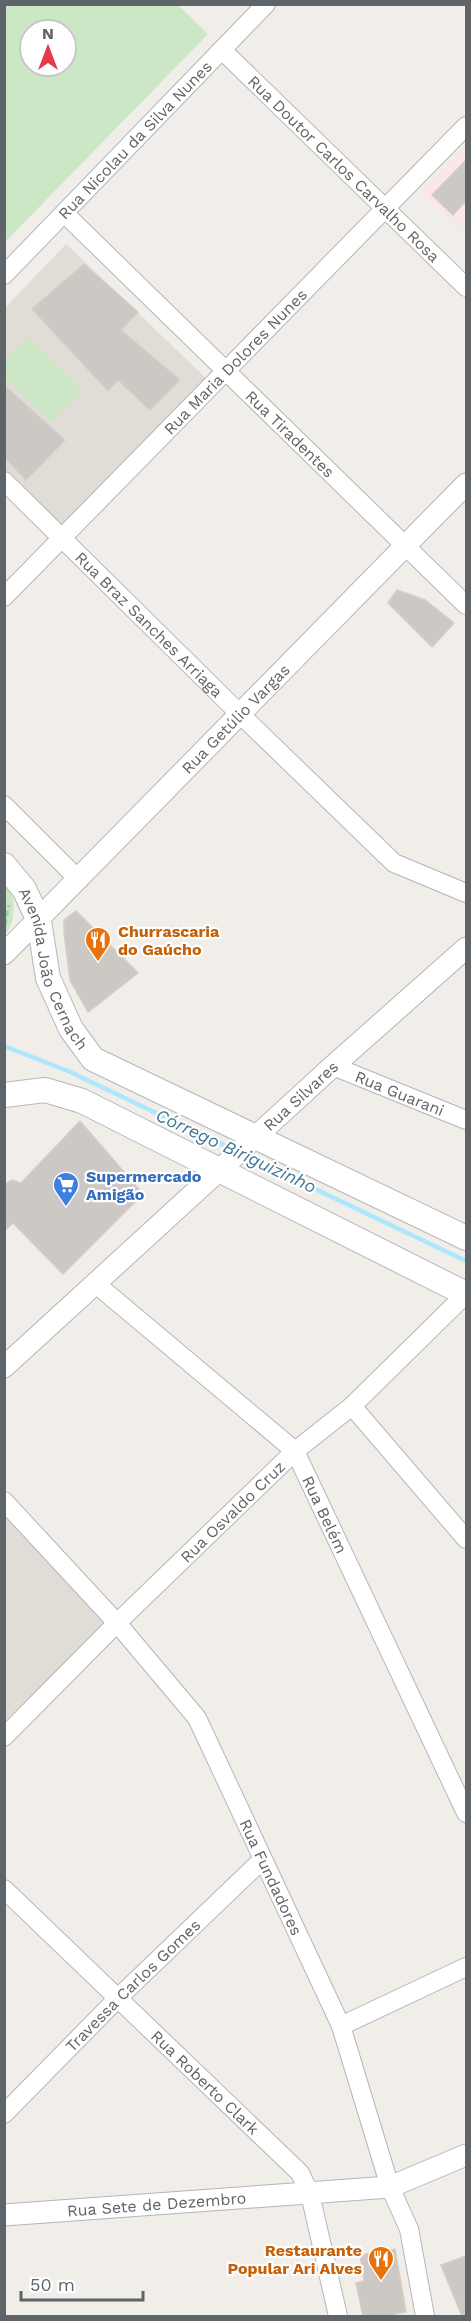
<svg xmlns="http://www.w3.org/2000/svg" width="471" height="2321" font-family="'Work Sans',sans-serif">
<rect width="100%" height="100%" fill="#f1ede8"/>
<g fill="#e1ddd6">
<polygon points="66,244 209,381 60,539 5,484 4,309"/>
<polygon points="5,1511 110,1618 5,1721"/>
</g>
<polygon fill="#fbe6e8" points="466,146 466,233 421,193"/>
<g fill="#cbe7c6" fill-rule="evenodd">
<path d="M5,4L178,5L208,34L5,242ZM30,30H66V66H30Z"/>
<polygon points="27,337 83,390 51,422 5,378 5,360"/>
<path d="M4,878C15,893 18,920 5,934Z"/>
</g>
<g fill="none" stroke-linecap="round" stroke-linejoin="round">
<g stroke="#ace7fd" stroke-width="4.5">
<polyline points="4,1046 68,1071 234,1150"/>
<polyline points="244,1155 466,1261"/>
</g>
</g>
<g fill="#ccc8c4" stroke="#d6cec6" stroke-width="1.5">
<polygon points="466,160 466,201 453,215 432,195"/>
<polygon points="84,264 138,312 121,330 180,380 150,410 118,380 108,391 32,309"/>
<polygon points="4,385 65,440 26,480 4,457"/>
<polygon points="397,590 425,600 454,623 432,647 388,603"/>
<polygon points="76,911 138,973 88,1012 70,980 64,932 64,920"/>
<polygon points="80,1121 143,1194 63,1274 13,1223 4,1231 4,1185 12,1180 21,1183"/>
<polygon points="395,2249 406,2312 395,2314 395,2316 363,2316 356,2283 364,2281 360,2255"/>
<polygon points="466,2256 466,2316 462,2316 441,2265"/>
</g>
<g fill="none" stroke-linecap="round" stroke-linejoin="round">
<defs>
<g id="minor">
<path id="s1" d="M222,50L466,287"/>
<path id="s2" d="M64,213L466,605"/>
<path id="s3" d="M4,275L266,4"/>
<path id="s4" d="M4,481L241,715L394,863L466,893"/>
<path id="s5" d="M4,597L466,126"/>
<polyline points="4,805 79,880"/>
<path id="s6" d="M333,1066L466,1120"/>
<path id="s7" d="M96,1284L295,1451L466,1813"/>
<polyline points="352,1406 466,1539"/>
<path id="s8" d="M4,1501L117,1623L197,1718L341,2026L390,2187L409,2229L425,2316"/>
<path id="s9" d="M4,1737L117,1623L295,1451L352,1406L466,1294"/>
<path id="s10" d="M4,1889L300,2173L310,2194L338,2316"/>
<polyline points="341,2026 466,1967"/>
<path id="s11" d="M4,2114L118,1998L262,1860"/>
</g>
<g id="tertiary">
<path id="s12" d="M4,954L466,484"/>
<path id="s13" d="M4,1367L333,1066L466,948"/>
<path id="s14" d="M4,2215L390,2187L466,2155"/>
</g>
<g id="secondary">
<path id="s15" d="M4,865L24,889L39,921L48,978L71,1029L93,1059L466,1238"/>
<polyline points="4,1095 45,1090 82,1101 466,1294"/>
</g>
</defs>
<use href="#minor" stroke="#b3b6ba" stroke-width="20"/>
<use href="#tertiary" stroke="#b3b6ba" stroke-width="23"/>
<use href="#secondary" stroke="#b4b8bc" stroke-width="26"/>
<polyline stroke="#a3d0a8" stroke-width="3" stroke-dasharray="6 3" stroke-linecap="butt" points="5,925 9,905"/>
<use href="#minor" stroke="#fff" stroke-width="18"/>
<use href="#tertiary" stroke="#fff" stroke-width="21"/>
<use href="#secondary" stroke="#fff" stroke-width="24"/>
</g>
<defs>
<symbol id="restaurant-pin" viewBox="-11 -11 22 30"><path d="M0 17L-7.5 6A9.5 9.5 0 1 1 7.5 6Z" fill="#e8710a" stroke="#fff"/><path d="M-5-6h1v4h1v-4h1v4h1v-4h1v5L-1.5 .5V6h-2V.5L-5-1ZM5-6V6H3V1.5H1.5Q1.5-4 5-6Z" fill="#fff"/></symbol>
<symbol id="supermarket-pin" viewBox="-11 -11 22 30"><path d="M0 17L-7.5 6A9.5 9.5 0 1 1 7.5 6Z" fill="#3f7fe0" stroke="#fff"/><path d="M-6-5.5h2.5l.6 2H6L4.5 2H-2.5L-4.4-4H-6ZM-1.5 3.2a1.3 1.3 0 1 0 .1 0ZM3 3.2a1.3 1.3 0 1 0 .1 0Z" fill="#fff"/></symbol>
</defs>
<g fill-rule="evenodd">
<use href="#restaurant-pin" x="83" y="925" width="30" height="40"/>
<use href="#supermarket-pin" x="51" y="1170" width="30" height="40"/>
<use href="#restaurant-pin" x="366" y="2244" width="30" height="40"/>
</g>
<g text-anchor="middle" stroke-width="4.5" stroke-linejoin="round" paint-order="stroke">
<g font-size="16" fill="#5f6468" stroke="#fff">
<text dy="6" stroke="none"><textPath href="#s3" startOffset="188">Rua Nicolau da Silva Nunes</textPath></text>
<text dy="6" stroke="none"><textPath href="#s1" startOffset="170">Rua Doutor Carlos Carvalho Rosa</textPath></text>
<text dy="6" stroke="none"><textPath href="#s5" startOffset="330">Rua Maria Dolores Nunes</textPath></text>
<text dy="6" stroke="none"><textPath href="#s2" startOffset="316">Rua Tiradentes</textPath></text>
<text dy="6" stroke="none"><textPath href="#s4" startOffset="204">Rua Braz Sanches Arriaga</textPath></text>
<text dy="6" stroke="none"><textPath href="#s12" startOffset="330">Rua Getúlio Vargas</textPath></text>
<text dy="6" stroke="none"><textPath href="#s15" startOffset="117">Avenida João Cernach</textPath></text>
<text dy="6" stroke="none"><textPath href="#s6" startOffset="72">Rua Guarani</textPath></text>
<text dy="6" stroke="none"><textPath href="#s13" startOffset="402">Rua Silvares</textPath></text>
<text dy="6" stroke="none"><textPath href="#s9" startOffset="321">Rua Osvaldo Cruz</textPath></text>
<text dy="6" stroke="none"><textPath href="#s7" startOffset="330">Rua Belém</textPath></text>
<text dy="6" stroke="none"><textPath href="#s8" startOffset="466">Rua Fundadores</textPath></text>
<text dy="6" stroke="none"><textPath href="#s11" startOffset="182">Travessa Carlos Gomes</textPath></text>
<text dy="6" stroke="none"><textPath href="#s10" startOffset="279">Rua Roberto Clark</textPath></text>
<text dy="6" stroke="none"><textPath href="#s14" startOffset="153">Rua Sete de Dezembro</textPath></text>
</g>
<g font-size="16" font-weight="bold" fill="#c56008" stroke="#fff" text-anchor="start">
<text x="118" y="937">Churrascaria<tspan x="118" dy="18">do Gaúcho</tspan></text>
<text x="362" y="2256" text-anchor="end">Restaurante<tspan x="362" dy="18">Popular Ari Alves</tspan></text>
</g>
<g font-size="16" font-weight="bold" fill="#366cbe" stroke="#fff" text-anchor="start">
<text x="86" y="1182">Supermercado<tspan x="86" dy="18">Amigão</tspan></text>
</g>
<g font-size="18" font-style="italic" fill="#3e7796" stroke="#fff">
<text transform="translate(236 1151) rotate(25)" y="6">Córrego Biriguizinho</text>
</g>
</g>
<rect width="471" height="2321" fill="none" stroke="#5f6468" stroke-width="12"/>
<g transform="translate(48 48)"><circle r="28" fill="#ffffff" stroke="#bfc1c3" stroke-width="1.5"/>
<path d="M0-4.5L10 22L0 15L-10 22Z" fill="#e53a49"/>
<text y="-9" font-size="16" font-weight="bold" text-anchor="middle" fill="#5f6468">N</text>
</g>
<path d="M21 2291v9h122v-9" fill="none" stroke="#5f6468" stroke-width="3"/>
<text x="30" y="2291" font-size="18" fill="#5f6468" stroke="#ffffff" stroke-width="4.5" paint-order="stroke">50 m</text>
</svg>
